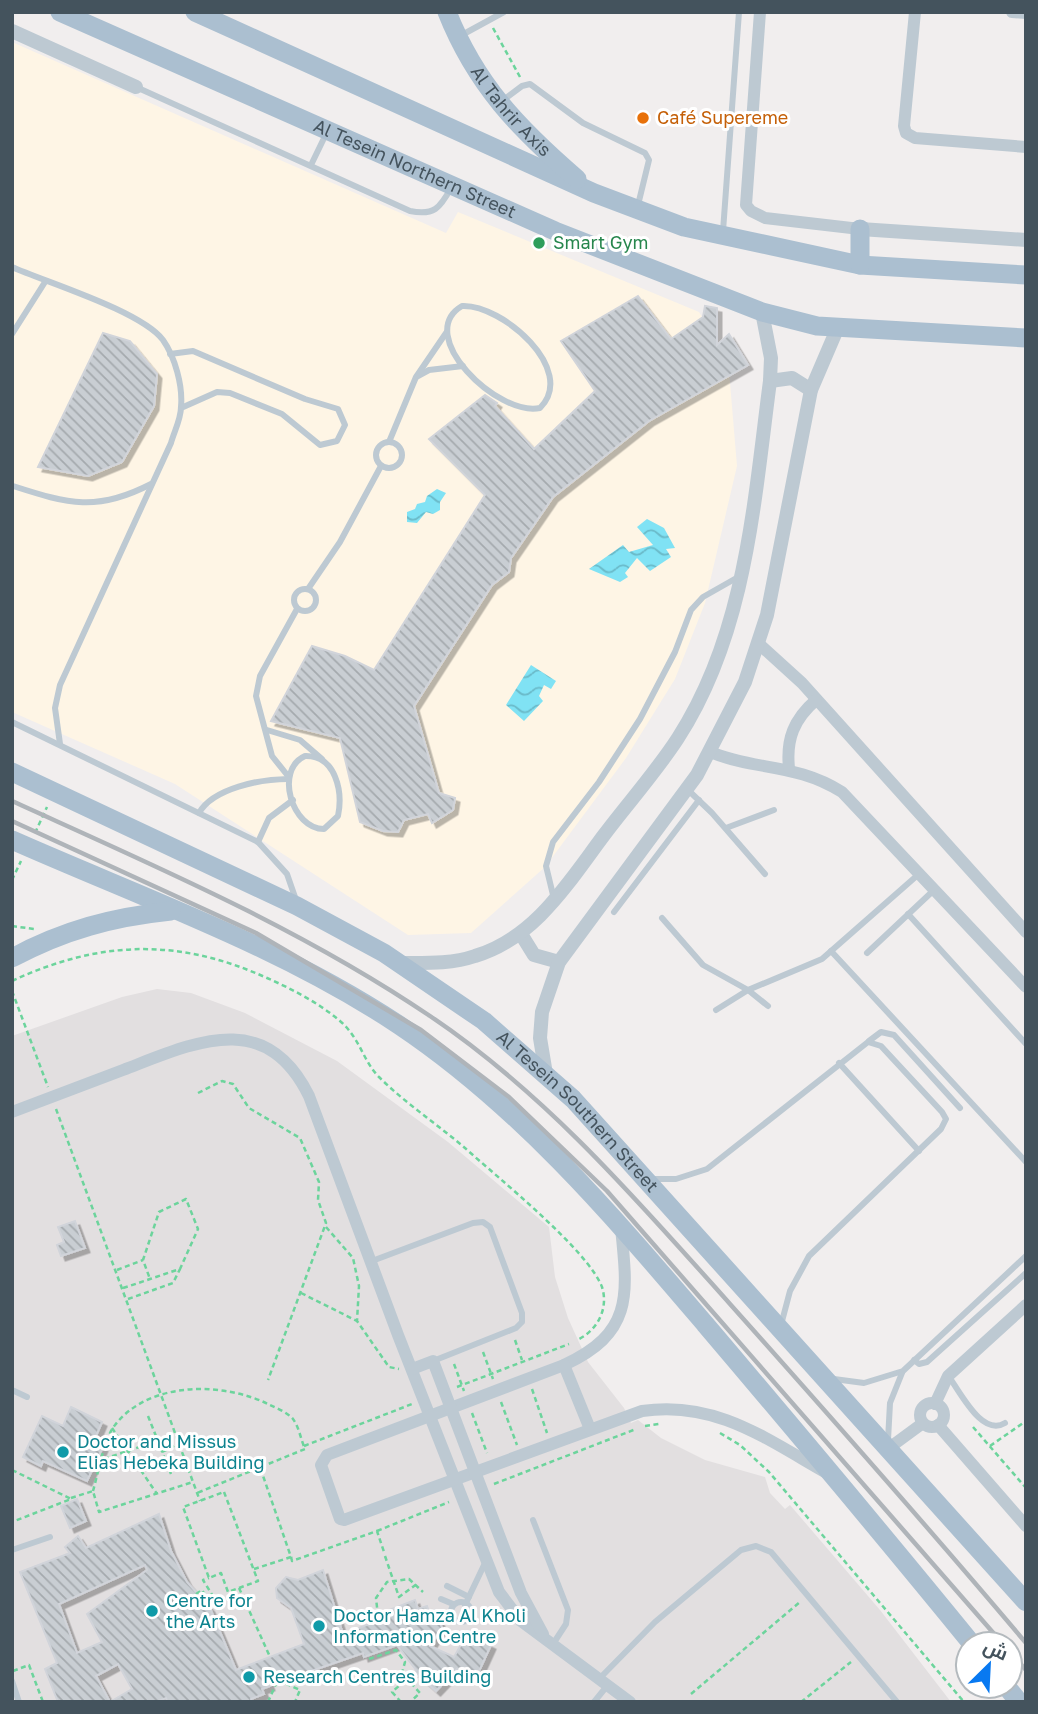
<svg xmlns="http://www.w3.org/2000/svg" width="1038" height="1714" font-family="'Golos Text',Cairo,sans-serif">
<defs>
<pattern id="water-waves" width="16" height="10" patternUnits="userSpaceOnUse" patternTransform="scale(1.75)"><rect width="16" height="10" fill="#80e2f4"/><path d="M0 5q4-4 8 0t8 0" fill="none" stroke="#6abac9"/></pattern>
<pattern id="building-back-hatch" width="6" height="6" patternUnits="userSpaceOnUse" patternTransform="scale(1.75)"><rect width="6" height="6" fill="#c9ced3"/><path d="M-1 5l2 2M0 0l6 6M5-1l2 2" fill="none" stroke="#a5aaae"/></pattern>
<filter id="shadow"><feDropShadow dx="4.5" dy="4.5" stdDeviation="0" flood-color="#0004"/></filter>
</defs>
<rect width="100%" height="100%" fill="#f1eeee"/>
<polygon fill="#fef5e5" points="12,42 446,233 458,212 699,312 728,359 737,466 705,603 675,679 626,758 545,867 471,933 408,935 175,784 12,712"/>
<polygon fill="#e2dfe0" points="157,989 191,993 245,1013 337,1061 448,1142 549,1227 555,1277 568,1318 588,1362 624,1408 631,1423 638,1420 661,1438 705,1460 765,1477 770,1493 785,1509 790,1505 880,1610 951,1702 12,1702 12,1036 122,997"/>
<g fill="url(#water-waves)">
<polygon points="437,489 446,493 440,502 440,510 433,514 426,512 417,523 407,522 407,512 415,509 417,504 425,502 427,496"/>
<polygon points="647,519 664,528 675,548 666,549 671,557 650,571 637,558 625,573 628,577 620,582 589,569 623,545 629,552 653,545 637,527"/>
<polygon points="531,665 556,681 551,689 544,685 539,696 543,701 524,721 506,705"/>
</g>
<g fill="url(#building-back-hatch)" stroke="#d1d4da" stroke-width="2" fill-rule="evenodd" filter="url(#shadow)">
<polygon points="638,296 671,339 703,317 705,306 717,308 717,345 729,334 748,365 649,421 553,497 511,558 509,572 492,585 414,706 439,793 455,798 453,810 432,823 428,814 404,820 398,832 383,831 360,822 340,738 271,721 312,646 345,656 374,670 485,495 429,439 485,395 497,403 495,406 534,449 595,391 561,341"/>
<polygon points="103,333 130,341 157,374 154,406 122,462 88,476 38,467"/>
<polygon points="75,1221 85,1248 61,1256 57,1245 64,1242 58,1227"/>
<polygon points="71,1407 102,1422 93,1443 103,1447 87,1481 43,1461 41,1466 23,1457 42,1416 63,1426"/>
<polygon points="77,1499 86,1521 70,1528 61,1506"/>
<path d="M159,1514L171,1551L187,1582L210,1608L236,1670L304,1644L291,1608L277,1598L276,1588L286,1577L298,1580L323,1570L343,1634L391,1616L389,1610L415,1600L418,1609L427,1606L429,1612L435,1610L442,1628L430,1646L454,1657L467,1634L491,1645L476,1678L457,1669L436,1691L415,1672L416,1670L397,1645L364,1657L363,1653L291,1678L289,1674L268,1681L270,1686L262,1689L264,1694L251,1699L252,1702H168L166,1698L156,1702H110L132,1689L118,1664L96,1676L110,1702H58L45,1669L57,1663L20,1572L70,1553L65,1547L78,1536L86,1548ZM145,1565L147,1570L87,1614L102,1642L77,1653L59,1604Z"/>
</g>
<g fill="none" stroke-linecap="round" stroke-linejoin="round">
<g stroke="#6cd49c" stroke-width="2.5" stroke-dasharray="5 3.5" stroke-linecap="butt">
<polyline points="493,28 520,77"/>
<polyline points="35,833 47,807"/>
<polyline points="12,880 21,861"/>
<polyline points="12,926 34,929"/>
<path d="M12,981C100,940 179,938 267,978C292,989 319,1003 340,1021C360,1038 363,1061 379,1077C405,1103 437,1124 465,1148C497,1177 588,1250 602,1287C609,1309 597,1331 577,1340"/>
<polyline points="12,991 48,1087"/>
<polyline points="198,1093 222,1081 233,1084 249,1108 300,1138 319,1182 318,1200 326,1223 268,1380"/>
<polyline points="56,1109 200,1501"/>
<polyline points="326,1227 353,1258 359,1286 357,1321 389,1367 399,1369"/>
<polyline points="117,1270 143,1260"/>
<path d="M123,1288C142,1282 161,1275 180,1269L198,1229L186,1199L159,1212L143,1260L150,1279"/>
<polyline points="301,1293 357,1321"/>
<polyline points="128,1299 173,1283 180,1269"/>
<polyline points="515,1340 522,1360"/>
<polyline points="483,1352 493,1379"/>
<polyline points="454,1364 464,1391"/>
<polyline points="457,1387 569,1344"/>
<polyline points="532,1389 547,1433"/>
<polyline points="501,1402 517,1445"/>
<polyline points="472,1413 487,1453"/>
<polyline points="148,1416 171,1474"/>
<polyline points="645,1426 659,1424"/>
<polyline points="973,1427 1026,1488"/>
<polyline points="112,1428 157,1494"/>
<polyline points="720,1433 740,1445 769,1472 964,1702"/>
<polyline points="304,1446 412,1404"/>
<polyline points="990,1446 1026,1421"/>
<polyline points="162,1452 178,1444"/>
<polyline points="104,1459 157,1441"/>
<polyline points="12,1470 71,1499 12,1522"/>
<polyline points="494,1484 636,1429"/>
<path d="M93,1491C98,1474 104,1438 115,1425C150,1380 225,1382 270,1405C277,1408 288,1413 293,1419C299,1427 301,1440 305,1449L197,1493"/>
<polygon points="224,1492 258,1581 228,1592 221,1573 209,1578 183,1507"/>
<polyline points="71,1498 93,1491 99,1512 193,1482"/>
<polyline points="377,1531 449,1502"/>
<polyline points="385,1556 399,1597 417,1584"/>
<polyline points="291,1557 292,1561 377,1531 384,1552"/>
<polyline points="254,1569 291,1557 260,1467"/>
<polyline points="239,1588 270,1657"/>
<polyline points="196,1594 202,1590 211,1604 216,1601 203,1580 209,1578"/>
<polyline points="378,1616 376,1598 387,1582 409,1579 423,1592"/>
<polyline points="369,1659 396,1650 405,1662 402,1673 420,1693 410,1702"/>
<polyline points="13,1671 29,1665 43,1702"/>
<polyline points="278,1680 300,1690 295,1702"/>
<polyline points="691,1694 800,1602"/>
<polyline points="268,1702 279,1677"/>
<polyline points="401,1702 392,1692 407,1679"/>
<polyline points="801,1702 851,1662"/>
</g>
<g stroke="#bdc9d2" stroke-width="6">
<polyline points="460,36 504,12"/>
<path d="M136,87L410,211C434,216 440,208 451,188"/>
<polyline points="502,101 522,86 530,84 583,123 645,153 649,160 638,205"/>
<polyline points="311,165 327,132"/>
<polyline points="723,231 739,12"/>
<path d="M12,267C48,283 141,311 163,340C175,357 183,386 181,407C181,419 174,432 171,443L60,685L55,708L60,744"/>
<path d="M462,306C502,304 578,370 540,408C498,417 413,335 462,306Z"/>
<polyline points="12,334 45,282"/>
<polyline points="170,354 193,351 305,399 338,409 345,425 337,441 320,445 282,414 230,393 217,392 181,408"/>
<polyline points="418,376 429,370 463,366"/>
<circle cx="389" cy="455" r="13"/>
<polyline points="389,442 416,377 446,333"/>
<path d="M13,486C69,504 97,512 151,484"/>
<circle cx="305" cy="600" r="11"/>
<polyline points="308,589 340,542 381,466"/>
<polyline points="12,722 258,842 287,874 296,900"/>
<polyline points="267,730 300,740 322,759"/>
<path d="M305,756C336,755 343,792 338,816L324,829C292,829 274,770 305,756Z"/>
<polyline points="288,776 272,756 256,696 260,676 297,609"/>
<polyline points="687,789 712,813 765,874"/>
<path d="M199,813C213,788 261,779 288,779"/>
<polyline points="726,828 774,810"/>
<polyline points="258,842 269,818 293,800"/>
<polyline points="554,899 546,866 553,842 599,782 640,719 675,652 691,610 703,597 740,576"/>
<polyline points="614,912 699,800"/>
<polyline points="908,914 1026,1044"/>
<polyline points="662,918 703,965 748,990 768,1006"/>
<polyline points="831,951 1026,1162"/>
<polyline points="867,953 934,890"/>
<polyline points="716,1010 748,990 822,959 920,873"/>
<polyline points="869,1041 881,1032 894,1035 960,1108"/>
<polyline points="839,1063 919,1151"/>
<polyline points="653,1179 676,1179 707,1169 868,1042 881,1046 942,1112 946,1119 941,1129 809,1256 790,1291 781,1325"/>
<polyline points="372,1261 473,1223 483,1222 490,1227 522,1313 522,1322 516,1328 433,1361"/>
<polyline points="914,1360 919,1364 927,1362 1026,1273"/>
<path d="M949,1377C961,1393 982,1437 1005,1423"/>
<polyline points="834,1379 864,1383 903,1371 1026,1256"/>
<polyline points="12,1390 27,1397"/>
<polyline points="888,1440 890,1403 902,1373"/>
<polyline points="533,1520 568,1610 566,1624 553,1644"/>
<polyline points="12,1550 50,1537"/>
<polyline points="447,1586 469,1597"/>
<polyline points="441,1599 453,1604"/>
<circle cx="461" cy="1612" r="10"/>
<polyline points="465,1605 485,1563"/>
<polyline points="599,1679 655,1622 741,1550 756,1546 771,1552 897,1702"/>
<polyline points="12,1681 19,1702"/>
<polyline points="594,1702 607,1686"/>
</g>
<g stroke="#bdc9d2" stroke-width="12">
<polyline points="760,12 746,205 751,211 765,218 860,229"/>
<polyline points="915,12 904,126 906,133 915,138 1026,147"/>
<polyline points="1012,12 1026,13"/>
<polyline points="759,644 802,683 1026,932"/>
<path d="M710,752C757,771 796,763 842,792L1026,987"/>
<path d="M789,768C786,739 794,719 816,700"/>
<path d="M12,1112C49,1098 86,1084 123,1070C194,1043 265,1007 309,1096L398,1335L499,1592L521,1621L630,1702"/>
<path d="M621,1228C628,1296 633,1333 564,1365L327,1455L321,1465L340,1519L344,1520L642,1411C714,1400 765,1438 825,1472"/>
<polyline points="564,1365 590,1429"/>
<polyline points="412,1369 433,1361 521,1593 543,1634"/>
<circle cx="932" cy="1415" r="12"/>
<polyline points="935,1404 948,1376 1026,1305"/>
<polyline points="938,1425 1026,1526"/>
<polyline points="889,1448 923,1423"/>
</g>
<g stroke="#bdc9d2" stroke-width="14">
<polyline points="12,31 136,87"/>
<polyline points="860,229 1026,240"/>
<polyline points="770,381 792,378 811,390"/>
<polyline points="521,934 534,955 559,962"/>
<path d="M401,963C426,963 452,964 475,956C535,938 568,883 604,835C628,803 656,772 678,738C746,633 754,502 770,381L771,358L762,312"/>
<polyline points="546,1074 540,1038 542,1012 559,962 697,775 745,682 767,615 811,390 838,327"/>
</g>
<g stroke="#abbfd0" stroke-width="19">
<path id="s1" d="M60,12L555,231L762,312L817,326L1026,338"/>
<polyline points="195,12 594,193 684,227 860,265 1026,275"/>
<path id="s2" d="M447,12C476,85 519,129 577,179"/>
<polyline points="860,265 860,229"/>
<path id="s3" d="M12,772L297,906L384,953L484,1021L573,1099L1026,1602"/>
<path d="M12,840C143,898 280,946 399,1025C520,1106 612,1215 705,1324C795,1430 884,1536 972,1644"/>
<path d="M12,958C64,930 113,917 171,911"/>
<polyline points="1006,1686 1019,1702"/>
</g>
<g stroke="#afb4b9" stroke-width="4.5">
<path d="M12,801C155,866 300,928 430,1016C546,1094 638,1201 730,1304C830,1416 929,1528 1026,1643"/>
<polyline points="12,821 256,933 421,1030 509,1097 607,1191 1003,1644"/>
<polyline points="1010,1652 1026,1670"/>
</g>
</g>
<circle fill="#e8710a" stroke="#fff" stroke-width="2.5" cx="643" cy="118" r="7"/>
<circle fill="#2e9e5b" stroke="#fff" stroke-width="2.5" cx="539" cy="243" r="7"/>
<g fill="#0f9aa8" stroke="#fff" stroke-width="2.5">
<circle cx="63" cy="1452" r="7"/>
<circle cx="152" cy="1611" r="7"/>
<circle cx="319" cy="1626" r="7"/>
<circle cx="249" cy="1677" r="7"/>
</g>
<g text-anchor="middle" stroke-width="6" stroke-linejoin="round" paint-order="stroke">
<g font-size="18" fill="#44535d" stroke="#fff">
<text dy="6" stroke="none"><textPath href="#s2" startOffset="119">Al Tahrir Axis</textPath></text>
<text dy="6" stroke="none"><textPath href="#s1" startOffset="388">Al Tesein Northern Street</textPath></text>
<text dy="6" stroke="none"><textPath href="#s3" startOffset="665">Al Tesein Southern Street</textPath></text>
</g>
<g font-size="18" fill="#c56008" stroke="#fff" text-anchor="start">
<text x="657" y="124">Café Supereme</text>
</g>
<g font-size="18" fill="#27864d" stroke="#fff" text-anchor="start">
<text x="553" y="249">Smart Gym</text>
</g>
<g font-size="18" fill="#0d838f" stroke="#fff" text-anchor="start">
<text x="77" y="1448">Doctor and Missus<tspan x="77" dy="21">Elias Hebeka Building</tspan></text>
<text x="166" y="1607">Centre for<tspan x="166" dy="21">the Arts</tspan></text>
<text x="333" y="1622">Doctor Hamza Al Kholi<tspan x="333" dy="21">Information Centre</tspan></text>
<text x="263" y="1683">Research Centres Building</text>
</g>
</g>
<rect width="1038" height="1714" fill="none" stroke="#44535d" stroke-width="28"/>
<g transform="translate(989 1665) rotate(24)"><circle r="33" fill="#ffffff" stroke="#b4babe" stroke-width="2"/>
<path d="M0-5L12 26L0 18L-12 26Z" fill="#0879f1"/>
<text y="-10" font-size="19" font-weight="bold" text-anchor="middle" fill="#44535d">ش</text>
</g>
</svg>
